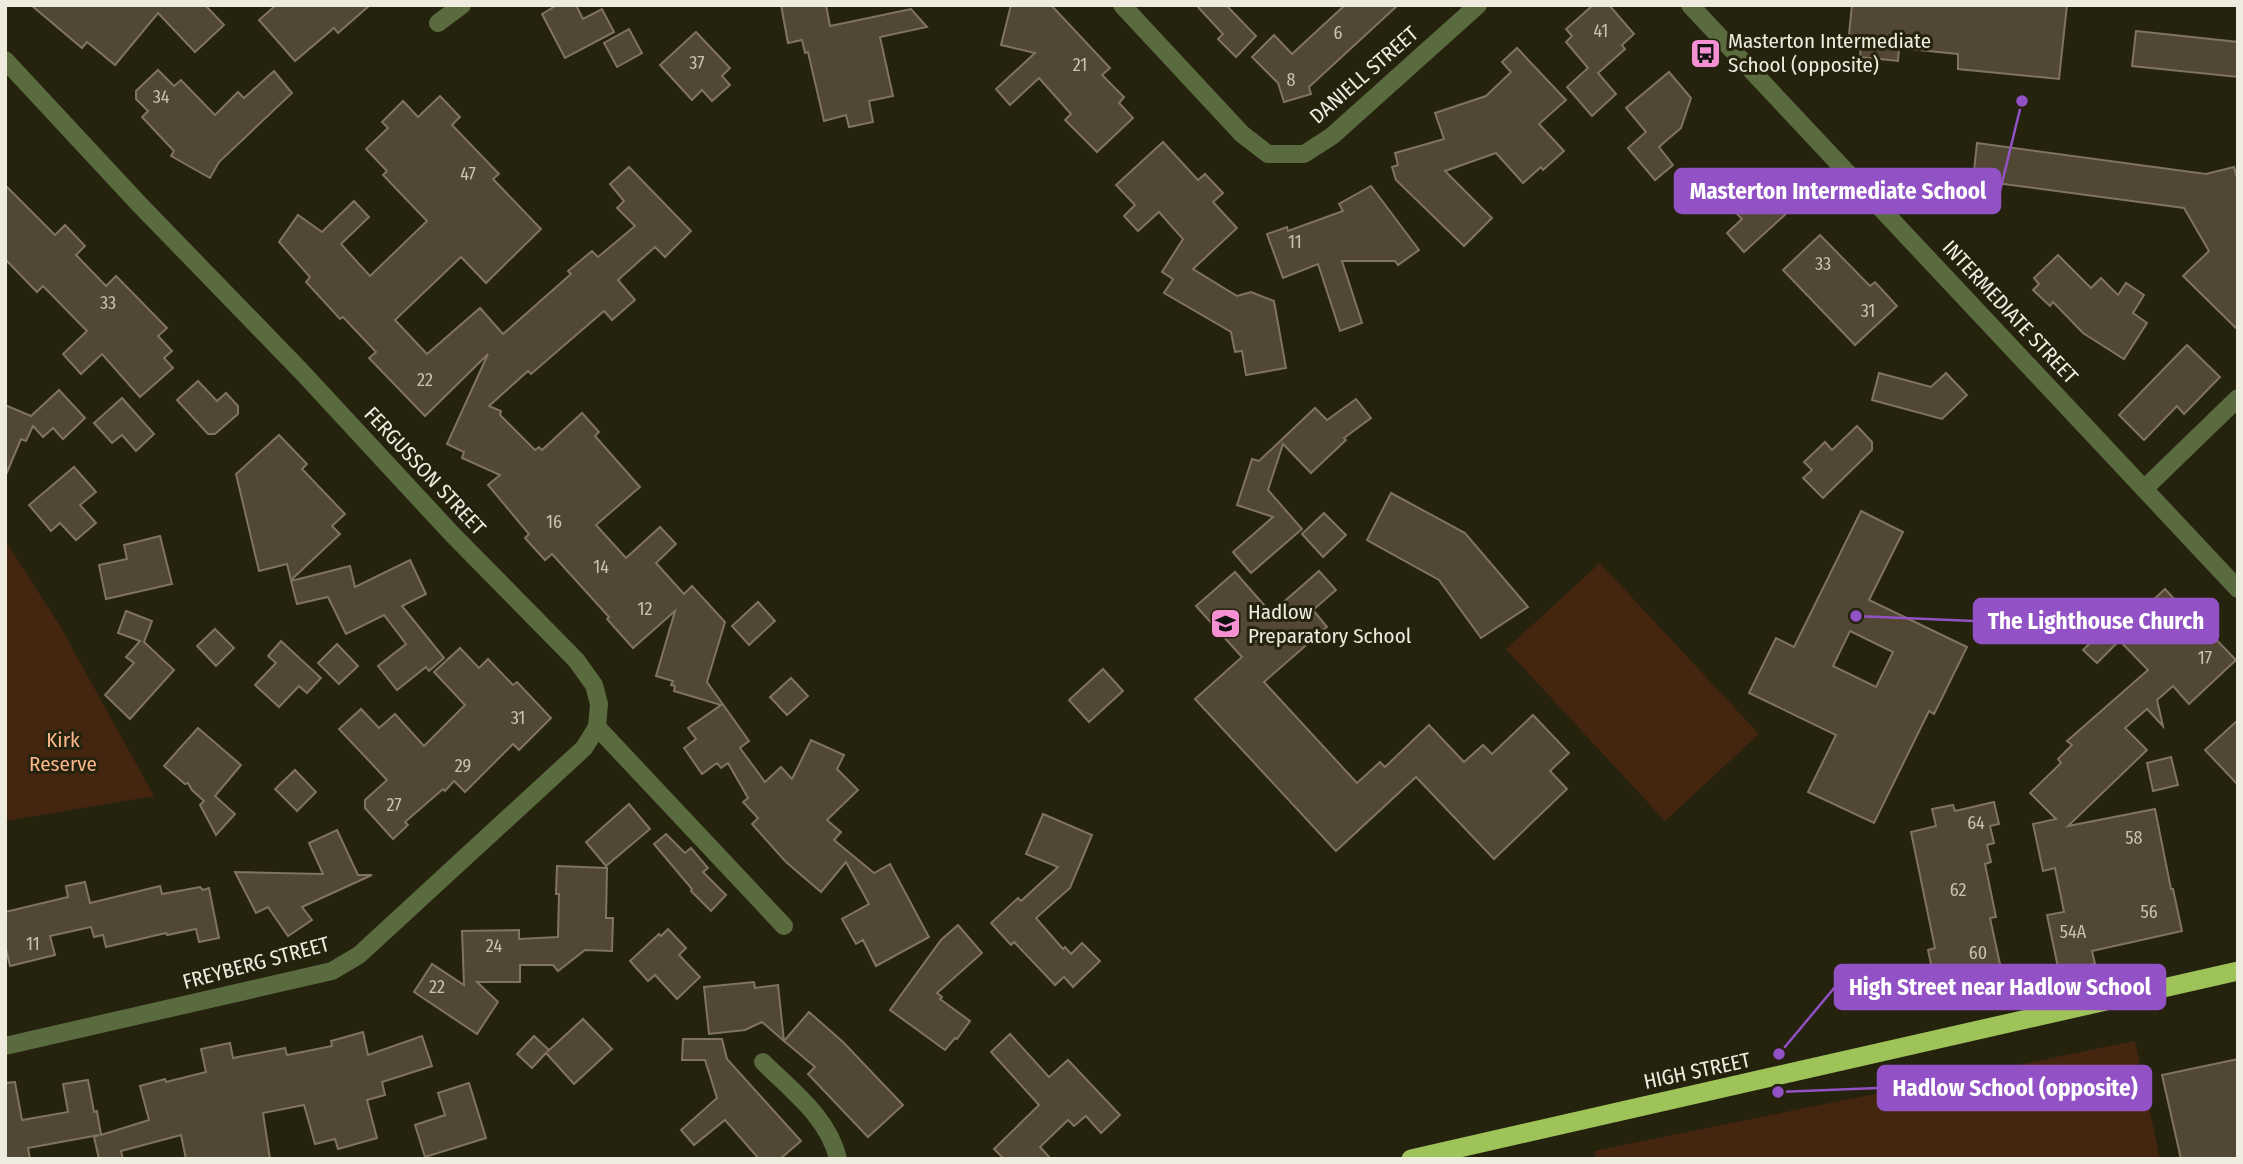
<svg xmlns="http://www.w3.org/2000/svg" width="2243" height="1164" font-family="'Fira Sans Condensed',sans-serif">
<rect width="100%" height="100%" fill="#25220e"/>
<g fill="#44250f">
<polygon points="5,540 60,626 154,796 5,821"/>
<polygon points="1600,563 1759,734 1665,821 1506,649"/>
<polygon points="2135,1041 2160,1159 1596,1159 1594,1151"/>
</g>
<g fill="#524634" stroke="#80735f" stroke-width="2" fill-rule="evenodd">
<polygon points="31,5 205,5 224,25 195,52 158,13 115,65 87,42 82,48"/>
<polygon points="276,5 370,5 338,33 334,28 295,61 259,20"/>
<polygon points="557,5 576,5 583,19 602,9 614,32 565,58 542,14"/>
<polygon points="781,5 826,5 830,26 911,9 927,27 880,37 893,96 869,101 873,122 849,127 846,115 824,121 808,52 805,53 802,40 788,43"/>
<polygon points="1011,5 1051,5 1110,68 1102,75 1124,97 1119,103 1133,118 1097,152 1065,120 1071,114 1039,78 1010,105 996,89 1035,53 1001,45"/>
<polygon points="1196,5 1226,5 1256,36 1236,57 1218,39 1223,34"/>
<polygon points="1345,5 1398,5 1309,87 1311,94 1284,102 1278,83 1252,57 1274,35 1292,54"/>
<polygon points="1593,5 1609,5 1634,34 1622,45 1625,49 1598,73 1616,94 1592,116 1567,87 1588,68 1566,42 1572,36 1566,29"/>
<polygon points="1852,5 2067,5 2059,79 1958,69 1958,54 1899,48 1898,61 1860,57 1861,45 1848,44"/>
<polygon points="629,29 642,53 617,67 604,43"/>
<polygon points="2136,31 2238,42 2238,77 2132,66"/>
<polygon points="696,32 730,68 722,76 730,85 712,101 702,90 692,100 660,65"/>
<polygon points="1517,48 1566,100 1539,124 1564,151 1543,170 1541,167 1523,183 1496,153 1445,171 1492,218 1464,246 1396,180 1392,167 1398,165 1395,153 1444,139 1435,113 1486,96 1511,72 1502,62"/>
<polygon points="158,70 174,86 181,80 215,115 238,92 244,98 274,71 292,93 219,162 210,178 171,156 174,151 142,117 148,111 136,99 136,91"/>
<polygon points="1669,72 1691,98 1681,128 1659,147 1673,165 1655,180 1628,148 1646,132 1626,108"/>
<polygon points="440,96 460,117 452,125 499,174 493,179 541,229 486,283 461,257 395,320 427,354 480,308 503,334 571,274 568,271 592,251 598,257 635,226 617,208 624,201 610,184 629,167 691,231 665,257 655,247 618,280 635,300 612,320 604,311 531,374 528,371 489,406 501,411 500,415 535,450 539,447 542,450 582,413 599,432 595,436 640,487 596,525 626,558 660,527 676,544 656,563 684,594 692,586 725,622 707,682 749,741 740,748 765,782 781,767 792,779 811,740 844,755 837,769 858,790 827,820 841,832 834,840 874,873 890,864 929,937 876,966 863,940 856,944 842,919 869,904 846,862 821,892 786,862 752,824 758,818 743,802 748,798 728,763 721,768 717,763 702,774 684,748 696,739 688,728 721,705 674,691 675,686 671,685 673,681 656,676 675,611 633,648 607,619 609,617 552,554 545,560 525,538 529,534 488,485 500,475 462,458 464,452 447,444 488,354 425,416 369,358 376,352 343,317 340,319 306,282 310,277 279,242 298,215 322,232 354,201 369,217 341,244 370,276 427,221 383,175 387,171 366,149 388,128 382,122 403,101 418,117"/>
<polygon points="1163,142 1198,180 1205,174 1223,193 1213,202 1237,228 1193,269 1237,296 1251,292 1274,301 1286,368 1246,375 1242,351 1235,352 1231,332 1164,293 1173,279 1162,272 1183,239 1159,212 1138,231 1124,216 1135,205 1116,185"/>
<polygon points="1977,143 2206,174 2234,167 2238,181 2238,330 2183,276 2209,251 2184,208 1973,180"/>
<polygon points="1744,175 1752,183 1757,178 1788,212 1744,252 1727,233 1742,219 1721,197"/>
<polygon points="5,185 55,235 65,225 85,246 76,255 106,286 116,276 167,328 158,336 172,351 164,358 173,368 140,397 102,354 81,374 63,354 87,331 43,286 37,292 5,259"/>
<polygon points="1371,186 1419,250 1398,265 1395,261 1342,261 1362,323 1340,331 1318,264 1283,278 1267,234 1287,227 1288,231 1343,211 1339,204"/>
<polygon points="1820,235 1870,286 1875,282 1897,306 1855,345 1783,270"/>
<polygon points="2058,255 2091,288 2101,278 2118,295 2126,283 2144,295 2133,313 2147,323 2124,359 2083,333 2053,302 2050,306 2033,290 2039,284 2034,278"/>
<polygon points="2187,345 2220,377 2184,414 2177,406 2144,440 2119,415"/>
<polygon points="1879,373 1931,387 1946,373 1967,395 1942,419 1872,400"/>
<polygon points="198,381 217,401 226,393 238,406 238,414 215,434 208,434 177,400"/>
<polygon points="59,390 85,418 63,439 53,428 43,437 33,426 26,441 21,439 5,477 5,405 31,416"/>
<polygon points="122,398 154,434 136,451 122,435 112,443 94,423"/>
<polygon points="1356,399 1371,418 1344,438 1346,440 1311,473 1283,444 1268,490 1302,529 1251,573 1233,552 1273,517 1237,505 1252,459 1259,461 1315,408 1327,420"/>
<polygon points="1857,426 1872,442 1872,450 1823,498 1803,478 1812,470 1804,462 1825,442 1832,450"/>
<polygon points="279,435 307,464 302,469 345,514 332,526 340,534 291,580 287,564 259,571 236,474"/>
<polygon points="74,467 96,492 80,505 96,523 76,540 60,523 51,531 29,505"/>
<polygon points="1391,493 1465,533 1528,607 1481,638 1439,580 1367,540"/>
<path d="M1861,511L1903,532L1869,600L1967,647L1934,714L1929,711L1874,823L1808,792L1836,735L1749,693L1776,638L1794,647ZM1850,631L1893,652L1876,687L1833,666Z"/>
<polygon points="1324,513 1346,535 1323,557 1302,534"/>
<polygon points="160,536 172,584 106,599 99,565 127,559 124,545"/>
<polygon points="410,560 426,594 402,606 444,658 429,671 426,667 397,690 378,666 406,644 384,615 346,634 328,597 297,604 291,581 350,566 355,587"/>
<polygon points="1319,571 1336,590 1313,610 1327,627 1264,682 1357,783 1380,762 1385,767 1429,725 1464,762 1483,745 1492,754 1533,715 1569,753 1550,771 1567,789 1494,859 1416,777 1336,851 1195,699 1242,657 1196,606 1235,572 1271,613"/>
<polygon points="2165,589 2205,633 2208,631 2236,660 2189,704 2173,686 2157,700 2163,726 2147,709 2125,728 2147,750 2068,826 2155,809 2171,889 2173,889 2182,931 2092,951 2095,964 2059,972 2047,915 2064,912 2055,868 2043,871 2033,824 2056,819 2030,793 2061,763 2058,759 2072,745 2067,741 2148,670 2115,636"/>
<polygon points="758,602 775,621 749,645 732,626"/>
<polygon points="126,611 152,621 144,642 174,670 130,719 105,695 134,663 126,657 140,641 118,633"/>
<polygon points="2105,628 2119,641 2097,663 2083,650"/>
<polygon points="215,629 234,648 216,666 197,646"/>
<polygon points="281,641 321,678 307,693 299,686 279,707 255,685 276,663 268,656"/>
<polygon points="337,644 358,666 339,684 318,663"/>
<polygon points="460,648 479,668 488,659 513,685 517,682 551,718 519,750 513,744 465,792 454,781 445,791 443,789 405,822 408,825 393,839 365,808 365,800 387,780 339,729 361,709 379,728 395,714 424,746 465,705 434,672"/>
<polygon points="1103,669 1123,691 1089,722 1069,700"/>
<polygon points="791,678 808,696 787,715 770,697"/>
<polygon points="2238,720 2238,785 2205,750"/>
<polygon points="198,728 241,765 215,796 235,814 216,835 200,805 204,801 192,790 188,783 185,784 164,766"/>
<polygon points="2171,757 2178,785 2153,791 2147,763"/>
<polygon points="295,770 316,792 297,811 275,789"/>
<polygon points="1994,802 1999,824 1990,826 1994,843 1987,845 1991,862 1985,864 1996,917 1990,918 2003,978 1937,993 1928,950 1935,948 1911,832 1936,826 1932,809 1953,805 1955,811"/>
<polygon points="629,804 650,829 606,866 586,842"/>
<polygon points="1043,814 1092,835 1070,888 1036,918 1063,949 1065,947 1071,954 1082,943 1100,961 1073,987 1064,977 1055,985 1014,942 1011,945 991,923 1018,898 1021,901 1058,867 1026,854"/>
<polygon points="337,830 358,875 372,875 302,907 312,920 288,936 268,907 256,913 235,872 323,874 309,843"/>
<polygon points="666,834 685,853 691,848 708,868 703,872 726,895 711,911 691,891 692,889 654,844"/>
<polygon points="557,866 607,868 606,918 613,918 612,951 585,950 558,971 553,965 520,965 520,982 477,982 498,1002 477,1034 414,992 432,964 464,985 462,931 519,930 519,939 558,937 559,894 556,894"/>
<polygon points="85,882 90,903 160,886 162,894 200,887 203,890 209,888 219,938 199,942 196,929 167,935 166,933 106,947 103,935 94,937 91,927 50,936 55,955 10,966 5,945 5,912 68,897 66,886"/>
<polygon points="958,925 982,953 937,993 942,997 940,999 970,1021 957,1039 955,1038 945,1050 890,1010 941,940"/>
<polygon points="668,929 686,948 679,955 700,977 677,999 655,975 648,981 630,961 659,934 661,936"/>
<polygon points="754,982 755,988 778,985 784,1041 762,1022 745,1030 709,1034 704,987"/>
<polygon points="809,1012 843,1042 903,1105 868,1137 808,1074 815,1067 784,1041"/>
<polygon points="583,1019 612,1049 574,1084 546,1053 532,1068 517,1054 534,1036 549,1050 547,1052"/>
<polygon points="363,1032 368,1055 422,1036 432,1066 382,1082 385,1095 367,1100 377,1138 338,1149 335,1139 315,1144 304,1105 263,1113 270,1159 186,1159 181,1135 121,1151 123,1159 99,1159 94,1137 99,1135 28,1148 30,1159 5,1159 5,1083 15,1082 22,1120 68,1112 63,1084 88,1080 94,1112 97,1111 101,1135 149,1120 140,1086 165,1079 166,1082 206,1072 201,1049 230,1043 233,1058 285,1048 287,1055 332,1046 331,1041"/>
<polygon points="1010,1034 1049,1077 1068,1060 1120,1115 1101,1133 1086,1116 1074,1126 1068,1120 1040,1147 1051,1159 1004,1159 994,1149 1039,1105 991,1052"/>
<polygon points="683,1039 722,1039 727,1059 801,1141 780,1159 759,1159 725,1120 694,1145 681,1130 717,1098 705,1060 682,1060"/>
<polygon points="2238,1059 2238,1159 2181,1159 2162,1075"/>
<polygon points="469,1083 486,1138 425,1157 415,1125 445,1115 438,1093"/>
</g>
<g fill="none" stroke-linecap="round" stroke-linejoin="round">
<g stroke="#5a6b3f" stroke-width="18">
<polyline points="1122,5 1242,134 1268,154 1304,154 1332,136 1478,5"/>
<polyline points="1690,5 2238,589"/>
<polyline points="438,23 462,5"/>
<polyline points="5,60 139,204 301,371 452,534 576,660 594,685 599,704 597,727 584,748 359,955 332,971 5,1046"/>
<polyline points="2144,489 2238,398"/>
<polyline points="597,727 784,926"/>
<path d="M763,1062C792,1091 829,1118 838,1159"/>
</g>
<polyline stroke="#9ec459" stroke-width="19" points="1411,1159 2238,971"/>
</g>
<defs>
<symbol id="bus-square" viewBox="-11 -11 22 22"><rect x="-9" y="-9" width="18" height="18" rx="4" fill="#f591d2" stroke="#25220e"/><path d="M-5-6H5V4H4V6H2V4H-2V6H-4V4H-5ZM-3.5-4V0h7V-4ZM-3.5 1.2v1.5H-2V1.2ZM2 1.2v1.5H3.5V1.2Z" fill="#111"/></symbol>
<symbol id="school-square" viewBox="-11 -11 22 22"><rect x="-9" y="-9" width="18" height="18" rx="4" fill="#f591d2" stroke="#25220e"/><path d="M0-5L7-2L0 1L-7-2ZM-4 1L0 2.5L4 1V4Q0 6-4 4Z" fill="#111"/></symbol>
</defs>
<g fill-rule="evenodd">
<use href="#bus-square" x="1688" y="36" width="35" height="35"/>
<use href="#school-square" x="1208" y="606" width="35" height="35"/>
</g>
<g text-anchor="middle" stroke-width="6" stroke-linejoin="round" paint-order="stroke">
<g font-size="18" fill="#c6c2b4">
<text x="1601" y="37">41</text>
<text x="1338" y="39">6</text>
<text x="697" y="69">37</text>
<text x="1080" y="71">21</text>
<text x="1291" y="86">8</text>
<text x="161" y="103">34</text>
<text x="468" y="180">47</text>
<text x="1295" y="248">11</text>
<text x="1823" y="270">33</text>
<text x="108" y="309">33</text>
<text x="1868" y="317">31</text>
<text x="425" y="386">22</text>
<text x="554" y="528">16</text>
<text x="601" y="573">14</text>
<text x="645" y="615">12</text>
<text x="2205" y="664">17</text>
<text x="518" y="724">31</text>
<text x="463" y="772">29</text>
<text x="394" y="811">27</text>
<text x="1976" y="829">64</text>
<text x="2134" y="844">58</text>
<text x="1958" y="896">62</text>
<text x="2149" y="918">56</text>
<text x="2073" y="938">54A</text>
<text x="33" y="950">11</text>
<text x="494" y="952">24</text>
<text x="1978" y="959">60</text>
<text x="437" y="993">22</text>
</g>
<g font-size="21" fill="#edecdf" stroke="#25220e" text-anchor="start">
<text x="1728" y="48">Masterton Intermediate<tspan x="1728" dy="24">School (opposite)</tspan></text>
<text x="1248" y="619">Hadlow<tspan x="1248" dy="24">Preparatory School</tspan></text>
</g>
<g font-size="21" fill="#edecdf" stroke="#25220e">
<text transform="translate(1364 75) rotate(-41)" y="7">DANIELL STREET</text>
<text transform="translate(2010 312) rotate(47)" y="7">INTERMEDIATE STREET</text>
<text transform="translate(425 471) rotate(47)" y="7">FERGUSSON STREET</text>
<text transform="translate(256 963) rotate(-15)" y="7">FREYBERG STREET</text>
<text transform="translate(1697 1071) rotate(-12)" y="7">HIGH STREET</text>
</g>
<g font-size="21" fill="#fbb68a" stroke="#25220e">
<text x="63" y="747">Kirk<tspan x="63" dy="24">Reserve</tspan></text>
</g>
</g>
<path fill="none" stroke="#9252c5" stroke-width="2.5" d="M2022 101L2000 191M1856 616L1974 621M1779 1054L1835 987M1778 1092L1878 1088"/>
<g fill="#9252c5" stroke="#25220e" stroke-width="2.5">
<circle cx="2022" cy="101" r="7"/>
<circle cx="1856" cy="616" r="7"/>
<circle cx="1779" cy="1054" r="7"/>
<circle cx="1778" cy="1092" r="7"/>
</g>
<g fill="#9252c5" stroke="#9252c5" stroke-width="2.5">
<rect x="1675" y="169" width="325" height="44" rx="7"/>
<rect x="1974" y="599" width="244" height="44" rx="7"/>
<rect x="1835" y="965" width="330" height="44" rx="7"/>
<rect x="1878" y="1066" width="273" height="44" rx="7"/>
</g>
<g font-size="23" text-anchor="middle" font-weight="bold" fill="#fff">
<text x="1838" y="199">Masterton Intermediate School</text>
<text x="2096" y="629">The Lighthouse Church</text>
<text x="2000" y="995">High Street near Hadlow School</text>
<text x="2015" y="1096">Hadlow School (opposite)</text>
</g>
<rect width="2243" height="1164" fill="none" stroke="#edecdf" stroke-width="14"/>
</svg>
